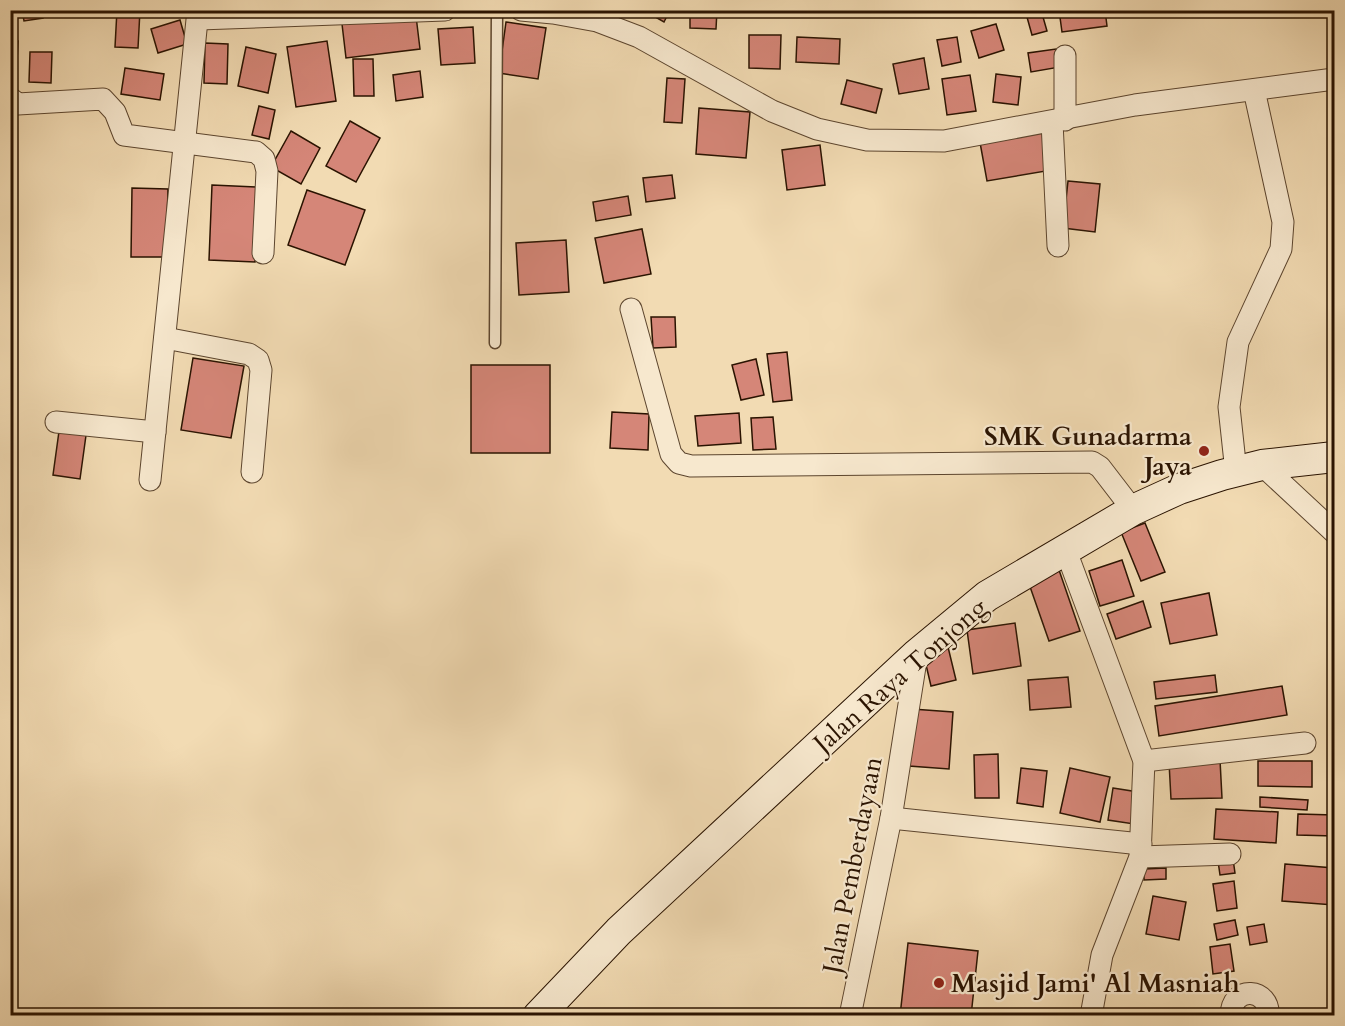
<svg xmlns="http://www.w3.org/2000/svg" width="1345" height="1026" font-family="Cardo,serif">
<rect width="100%" height="100%" fill="#f2dbb3"/>
<filter id="stains"><feTurbulence type="fractalNoise" baseFrequency=".00333" numOctaves="4"/><feColorMatrix values="0 0 0 0 .2 0 0 0 0 .09 0 0 0 0 .02 0 0 0 .5 -.17"/></filter>
<radialGradient id="worn" r=".72"><stop offset=".6" stop-color="#630" stop-opacity="0"/><stop offset="1" stop-color="#630" stop-opacity=".3"/></radialGradient>
<g fill="#d58678" stroke="#2a1301" stroke-width="1.5">
<polygon points="22,10 42,10 43,18 24,21"/>
<rect x="54" y="10" width="37" height="6"/>
<polygon points="117,10 140,10 138,48 115,47"/>
<polygon points="643,10 670,10 664,22"/>
<polygon points="690,10 717,10 716,29 690,28"/>
<polygon points="1025,10 1041,10 1047,31 1032,35"/>
<polygon points="1059,10 1105,10 1107,26 1062,32"/>
<polygon points="416,16 420,49 346,58 342,24"/>
<polygon points="180,20 187,44 158,53 151,29"/>
<polygon points="506,22 546,28 538,79 499,73"/>
<polygon points="996,24 1004,50 979,58 971,31"/>
<polygon points="473,27 475,63 441,65 438,29"/>
<polygon points="749,35 781,35 780,69 749,68"/>
<polygon points="797,37 840,39 839,64 796,62"/>
<polygon points="957,37 961,62 942,66 937,40"/>
<polygon points="10,41 18,41 16,81 10,81"/>
<polygon points="327,41 336,101 296,107 287,47"/>
<polygon points="205,43 228,44 227,84 204,83"/>
<polygon points="246,47 276,54 268,93 238,86"/>
<polygon points="1056,49 1060,67 1031,72 1028,53"/>
<polygon points="30,52 52,52 51,83 29,82"/>
<polygon points="924,58 929,89 899,94 893,64"/>
<polygon points="353,59 373,59 374,96 354,96"/>
<polygon points="125,68 164,74 160,100 121,94"/>
<polygon points="420,71 423,97 396,101 393,75"/>
<polygon points="996,74 1021,77 1018,105 993,102"/>
<polygon points="970,75 976,111 947,115 942,79"/>
<polygon points="667,78 685,79 682,123 664,122"/>
<polygon points="847,80 882,89 876,113 841,104"/>
<polygon points="259,106 275,110 269,139 252,135"/>
<polygon points="699,108 750,112 746,158 696,154"/>
<polygon points="350,121 380,138 356,182 326,166"/>
<polygon points="1044,126 1052,170 987,181 979,137"/>
<polygon points="291,131 320,148 301,184 271,167"/>
<polygon points="820,145 825,185 787,190 782,150"/>
<polygon points="672,175 675,198 646,202 643,178"/>
<polygon points="1068,181 1100,184 1095,232 1063,228"/>
<polygon points="212,185 258,187 255,262 209,260"/>
<polygon points="132,188 168,189 166,257 131,257"/>
<polygon points="307,190 365,210 345,265 288,245"/>
<polygon points="628,196 631,215 596,221 593,202"/>
<polygon points="642,229 651,274 604,283 595,238"/>
<polygon points="566,240 569,292 519,295 516,243"/>
<polygon points="651,317 675,317 676,347 653,348"/>
<polygon points="787,352 792,400 773,402 767,354"/>
<polygon points="193,358 244,366 231,438 181,430"/>
<polygon points="756,359 764,395 741,400 732,365"/>
<rect x="471" y="365" width="79" height="88"/>
<polygon points="612,412 649,414 648,450 610,448"/>
<polygon points="739,413 741,443 698,446 695,416"/>
<polygon points="773,417 776,449 753,450 751,418"/>
<polygon points="60,424 87,428 80,479 53,475"/>
<polygon points="1145,523 1165,572 1141,581 1121,532"/>
<polygon points="1122,560 1134,596 1100,606 1089,571"/>
<polygon points="1059,570 1080,631 1049,641 1028,581"/>
<polygon points="1209,593 1217,635 1170,644 1161,603"/>
<polygon points="1143,601 1151,627 1116,639 1107,614"/>
<polygon points="1015,623 1021,666 973,674 967,630"/>
<polygon points="948,647 956,680 931,686 923,652"/>
<polygon points="1215,675 1217,692 1156,699 1154,682"/>
<polygon points="1068,677 1071,707 1030,710 1028,680"/>
<polygon points="1282,686 1287,715 1159,736 1155,706"/>
<polygon points="912,709 953,712 949,769 909,766"/>
<polygon points="998,754 999,798 975,798 974,755"/>
<polygon points="1220,760 1222,798 1171,799 1169,762"/>
<polygon points="1258,761 1312,761 1312,787 1258,786"/>
<polygon points="1021,768 1047,771 1043,807 1017,803"/>
<polygon points="1070,768 1110,777 1100,822 1060,813"/>
<polygon points="1113,788 1138,792 1134,824 1108,820"/>
<polygon points="1260,797 1308,800 1307,810 1260,807"/>
<polygon points="1216,809 1278,812 1276,843 1214,839"/>
<polygon points="1298,814 1334,815 1334,836 1297,835"/>
<polygon points="1233,859 1235,873 1220,875 1218,861"/>
<polygon points="1285,864 1334,868 1334,905 1282,901"/>
<polygon points="1166,868 1166,879 1144,880 1144,869"/>
<polygon points="1234,881 1237,908 1217,911 1213,884"/>
<polygon points="1153,896 1186,902 1179,940 1146,934"/>
<polygon points="1235,920 1238,935 1217,940 1214,924"/>
<polygon points="1264,924 1267,942 1250,945 1247,927"/>
<polygon points="908,943 978,951 971,1016 900,1016"/>
<polygon points="1230,944 1234,971 1213,974 1210,947"/>
</g>
<g fill="none" stroke-linecap="round" stroke-linejoin="round">
<defs>
<polyline id="lane" points="495,343 497,10"/>
<g id="street">
<polyline points="521,10 553,13 597,21 639,37 772,111 817,129 867,140 944,141 1135,105 1334,79"/>
<polyline points="199,19 445,10"/>
<polyline points="1065,56 1065,120"/>
<polyline points="10,98 18,104 103,99 115,112 124,135 256,152 264,159 267,171 263,253"/>
<polyline points="1052,122 1058,246"/>
<polyline points="631,309 671,454 679,463 691,466 1092,462 1100,467 1133,510"/>
<polyline points="165,338 249,354 258,360 261,370 252,472"/>
<polyline points="56,422 155,432"/>
<polyline points="1262,465 1334,532"/>
<polyline points="1236,472 1229,407 1238,342 1281,249 1283,222 1254,90"/>
<polyline points="150,480 198,10"/>
<polyline points="1066,551 1144,761 1140,857 1102,955 1091,1016"/>
<polyline points="1144,761 1305,743"/>
<polyline points="891,818 1141,844"/>
<polyline points="1140,857 1230,854"/>
<polyline points="850,1016 891,818 917,654"/>
<path d="M1231,1016C1231,984 1271,988 1268,1016"/>
</g>
<polyline id="secondary" points="538,1016 619,931 917,654 987,596 1133,510 1179,489 1222,475 1262,465 1334,457"/>
</defs>
<use href="#lane" stroke="#5c452e" stroke-width="13"/>
<use href="#street" stroke="#5c452e" stroke-width="23"/>
<use href="#secondary" stroke="#2a1301" stroke-width="32"/>
<use href="#lane" stroke="#f7e8ce" stroke-width="10"/>
<use href="#street" stroke="#f7e8ce" stroke-width="21"/>
<use href="#secondary" stroke="#f7e8ce" stroke-width="30"/>
</g>
<g fill="#8f2418" stroke="#f7e8ce" stroke-width="2">
<circle cx="1204" cy="451" r="6"/>
<circle cx="939" cy="983" r="6"/>
</g>
<g text-anchor="middle" stroke-width="4.5" stroke-linejoin="round" paint-order="stroke">
<g font-size="26" font-weight="bold" fill="#2a1301" stroke="#f7e8ce" text-anchor="end">
<text x="1192" y="445">SMK Gunadarma<tspan x="1192" dy="30">Jaya</tspan></text>
<text x="951" y="992" text-anchor="start">Masjid Jami' Al Masniah</text>
</g>
<g font-size="26" fill="#2a1301" stroke="#f7e8ce">
<text transform="translate(900 675) rotate(-41)" y="9">Jalan Raya Tonjong</text>
<text transform="translate(852 865) rotate(-79)" y="9">Jalan Pemberdayaan</text>
</g>
</g>
<rect width="1345" height="1026" fill="none" stroke="#f2dbb3" stroke-width="36"/>
<rect x="12" y="12" width="1321" height="1002" fill="none" stroke="#2a1301" stroke-width="3"/>
<rect x="18" y="18" width="1309" height="990" fill="none" stroke="#2a1301" stroke-width="1.5"/>
<rect width="100%" height="100%" filter="url(#stains)"/>
<rect width="100%" height="100%" fill="url(#worn)"/>
</svg>
